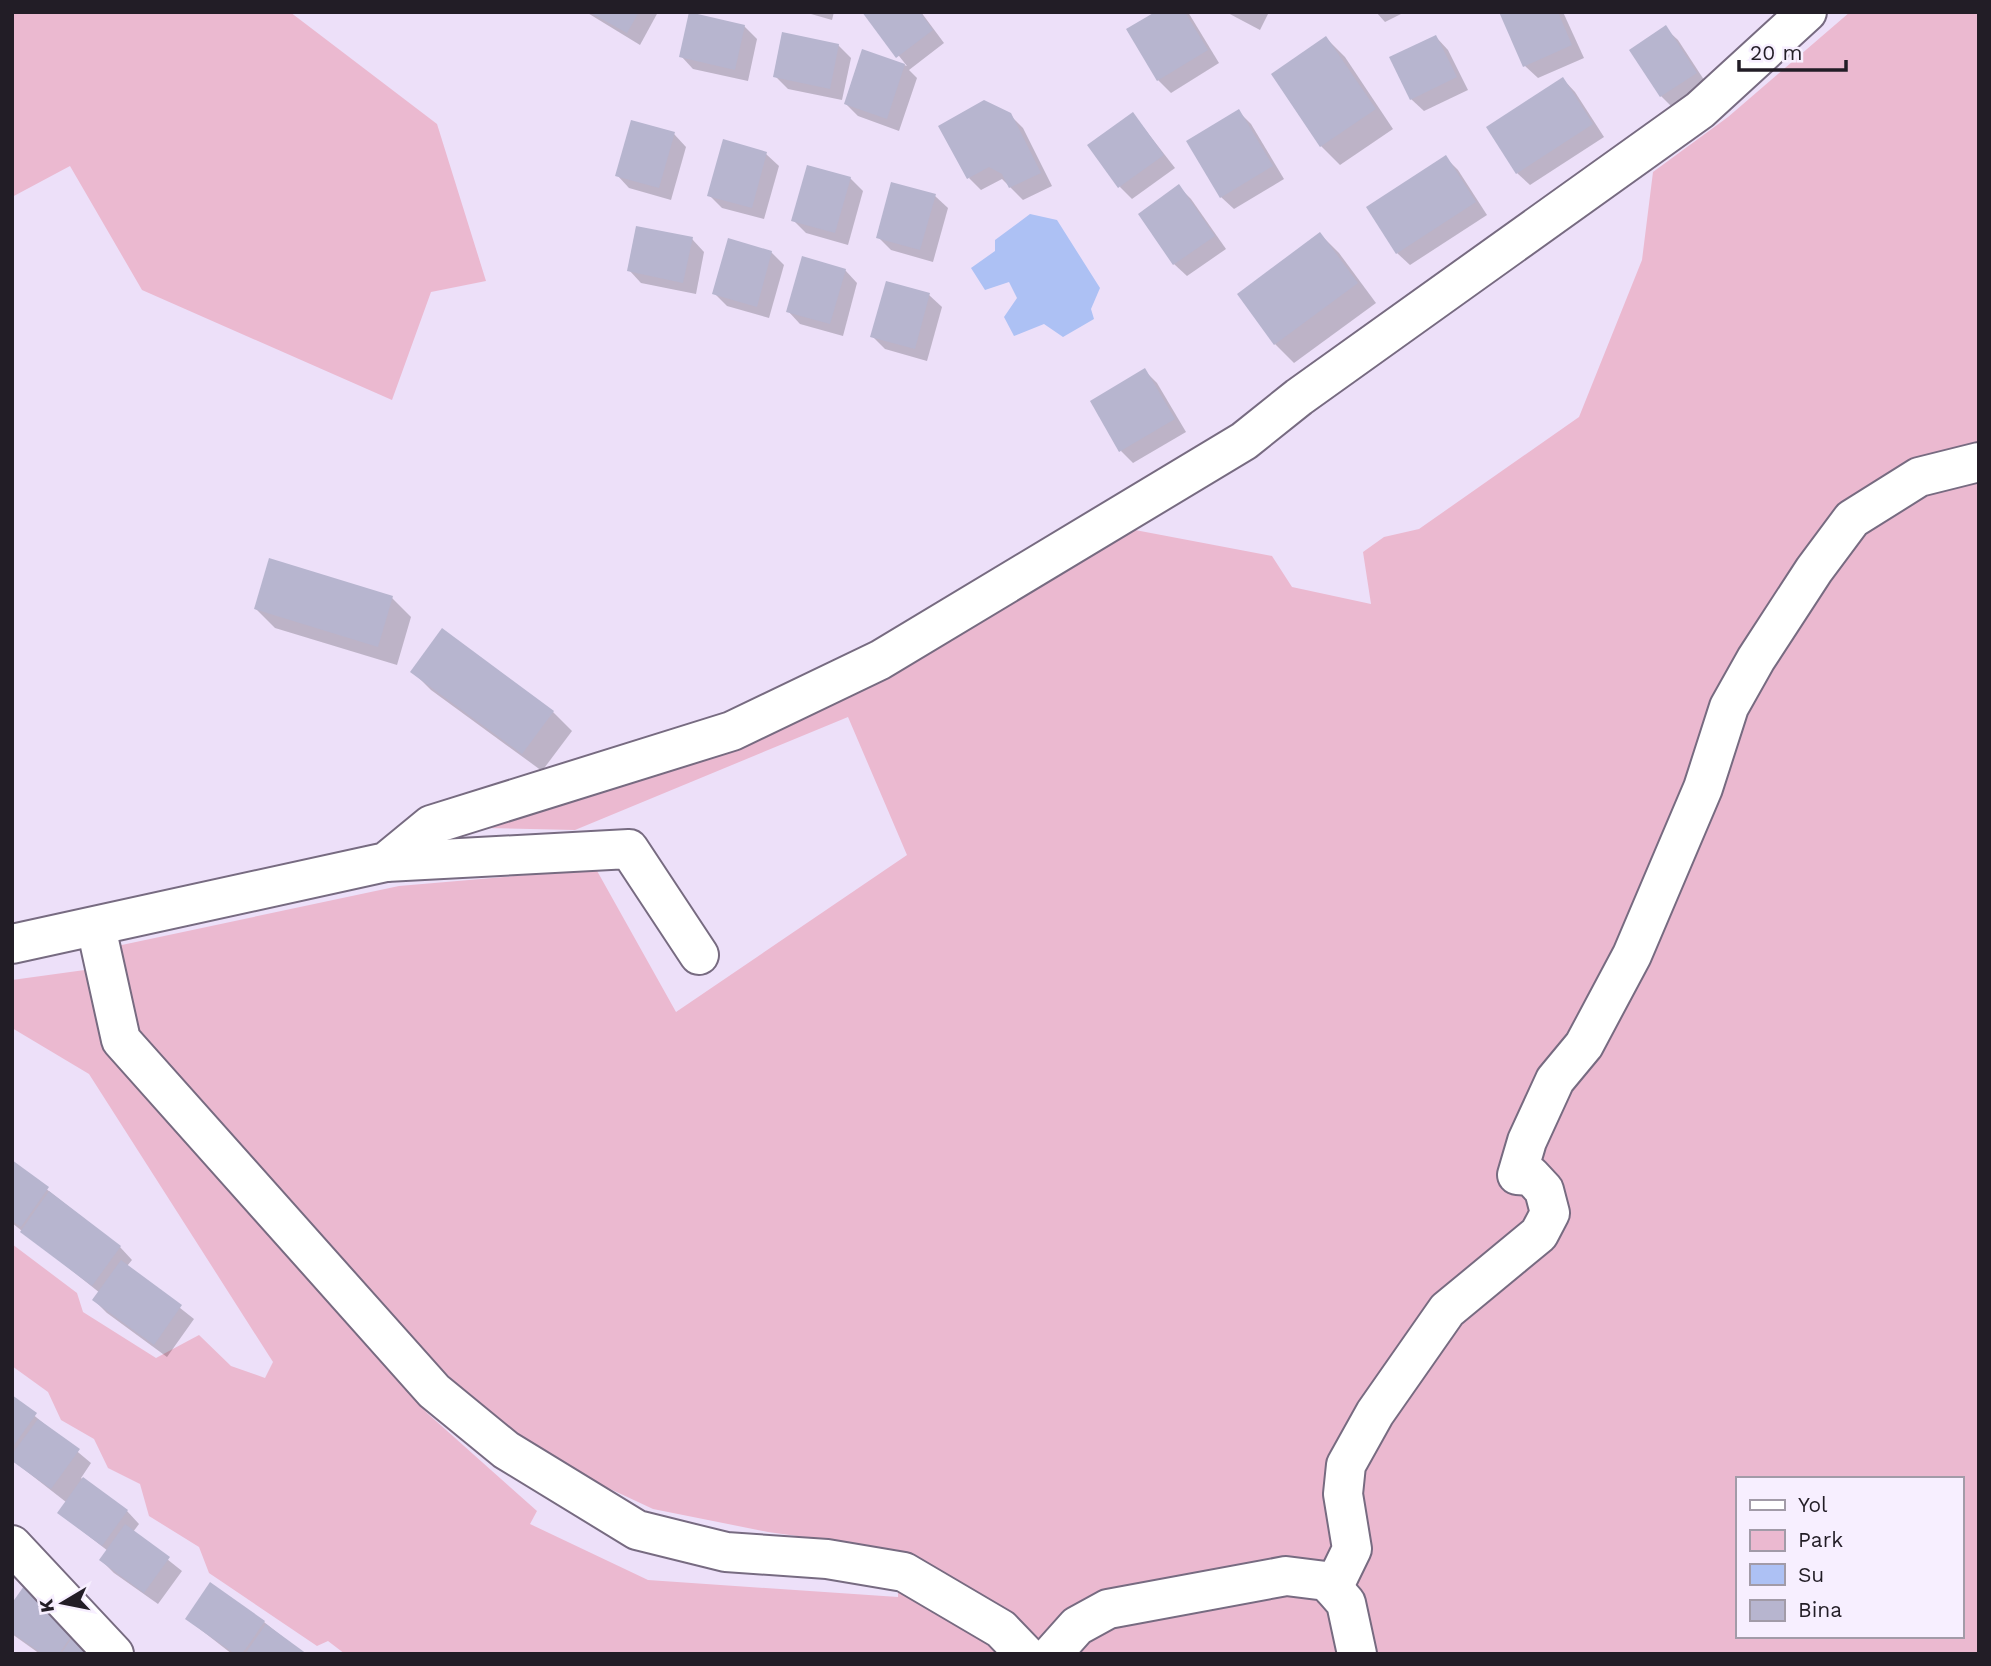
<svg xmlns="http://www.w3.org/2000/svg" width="1991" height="1666" font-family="'Work Sans',sans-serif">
<rect width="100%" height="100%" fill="#ede0f9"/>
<g fill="#ebb9d0" fill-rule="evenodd">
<polygon points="12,12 290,12 437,124 486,281 431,292 392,400 142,290 70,166 12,197"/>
<path d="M1850,12H1979V1654H345L328,1641L317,1646L209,1573L199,1547L149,1516L140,1484L108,1468L94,1439L61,1420L48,1392L12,1366V1244L77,1293L83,1312L156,1358L199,1335L231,1366L265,1378L273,1362L89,1074L12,1028V980L92,969L143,1087L427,1413L537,1511L530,1524L648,1580L898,1597V1550L768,1532L653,1509L531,1452L401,1332L140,1035L117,946L399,886L596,869L676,1012L907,855L848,717L575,830L483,828L744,739L843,700L1135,530L1272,556L1292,587L1371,604L1363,552L1384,537L1419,529L1579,417L1642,260L1653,172L1728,117ZM1737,1479H1961V1636H1737Z"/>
</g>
<polygon fill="#adc1f4" points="1030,214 1057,220 1100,288 1091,309 1094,319 1063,337 1044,324 1014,336 1004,317 1017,298 1009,282 985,290 971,268 995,251 995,240"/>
<g fill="#0003">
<polygon points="586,12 658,12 640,45"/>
<polygon points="804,12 834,12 832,20"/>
<polygon points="864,12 921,12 944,43 909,70 917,78 899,131 858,116 846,104 863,51 907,66"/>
<polygon points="1158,12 1188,12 1219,63 1171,93 1158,80"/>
<polygon points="1226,12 1269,12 1260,30"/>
<polygon points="1376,12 1405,12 1385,22"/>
<polygon points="1501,12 1563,12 1584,58 1538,78 1525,66"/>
<polygon points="744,26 757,39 748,81 693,69 681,56"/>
<polygon points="1665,28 1678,40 1708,86 1674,109 1661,96"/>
<polygon points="1436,37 1448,50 1468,90 1424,111 1411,99"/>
<polygon points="1326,38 1345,57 1393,129 1340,165 1321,146"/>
<polygon points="838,45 851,58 842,100 788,89 775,76"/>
<polygon points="1563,79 1575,92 1604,137 1530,185 1517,173"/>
<polygon points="1238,111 1251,124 1284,179 1234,209 1221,197"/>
<polygon points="1133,114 1175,168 1132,199 1120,187"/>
<polygon points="1010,115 1023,128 1052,186 1023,200 1002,179 981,190 969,178"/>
<polygon points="674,134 686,147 671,200 629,188 617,175"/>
<polygon points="766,154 779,166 764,219 722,208 709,195"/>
<polygon points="1446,158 1458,170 1487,215 1410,265 1397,253"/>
<polygon points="850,178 863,191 848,245 806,233 793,220"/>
<polygon points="1179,187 1191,199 1226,249 1187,276 1174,264"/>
<polygon points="935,196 948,208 933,262 891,250 878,237"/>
<polygon points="1320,234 1339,253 1376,303 1294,363 1275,344"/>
<polygon points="692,239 704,252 696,294 641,283 629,270"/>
<polygon points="771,252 784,265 769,318 727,306 714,293"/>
<polygon points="845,270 857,283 843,336 800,324 788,311"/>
<polygon points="929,295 942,307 927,361 885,349 872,336"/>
<polygon points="1144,370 1157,383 1186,432 1133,463 1121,451"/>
<polygon points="392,598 411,617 397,665 275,628 256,609"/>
<polygon points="412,671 553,712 572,731 542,771 431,690"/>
<polygon points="12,1162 120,1247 132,1260 127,1266 194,1319 167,1357 107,1313 94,1300 100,1293 12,1223"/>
<polygon points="12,1397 91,1463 81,1478 127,1511 139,1524 133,1532 182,1571 158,1604 114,1573 101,1560 108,1551 59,1513 66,1502 12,1460"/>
<polygon points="24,1589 88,1654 40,1654 12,1634 12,1606"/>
<polygon points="187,1619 264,1622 304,1654 232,1654"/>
</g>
<g fill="#b7b5cf">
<polygon points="589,12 639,12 627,33"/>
<polygon points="689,12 745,25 735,70 679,57"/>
<polygon points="862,12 920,12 933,30 896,58"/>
<polygon points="1155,12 1185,12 1208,50 1157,81 1126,29"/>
<polygon points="1499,12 1558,12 1572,45 1523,67"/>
<polygon points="1666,25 1697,73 1660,97 1629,50"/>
<polygon points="782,32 839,44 830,89 773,77"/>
<polygon points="1436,35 1457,77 1410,100 1389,57"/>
<polygon points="1326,36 1376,109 1320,147 1271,74"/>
<polygon points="862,49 905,64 887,119 844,104"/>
<polygon points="1563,77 1593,124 1516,174 1486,127"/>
<polygon points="984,100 1011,113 1041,173 1009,188 1002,174 989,167 967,179 938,126"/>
<polygon points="1239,109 1273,166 1220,198 1186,141"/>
<polygon points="1133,112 1164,155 1118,188 1087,145"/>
<polygon points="631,120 675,132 659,188 615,176"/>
<polygon points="723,139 767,152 752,208 707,196"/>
<polygon points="1446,155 1476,202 1396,254 1366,207"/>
<polygon points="807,165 851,177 835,233 791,221"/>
<polygon points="891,182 936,194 920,250 876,238"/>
<polygon points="1179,184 1215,236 1173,265 1138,214"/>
<polygon points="636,226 693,237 683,283 627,271"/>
<polygon points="1320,232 1358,283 1274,345 1237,294"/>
<polygon points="728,238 772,251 757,307 712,294"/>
<polygon points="802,256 846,269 830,324 786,312"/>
<polygon points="886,281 930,293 915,349 870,337"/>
<polygon points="1145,368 1175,419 1119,452 1090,401"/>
<polygon points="269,558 393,596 378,647 254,609"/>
<polygon points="442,628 554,711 522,754 410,672"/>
<polygon points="12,1160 49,1187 21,1227 12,1221"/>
<polygon points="49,1191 121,1246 92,1286 20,1232"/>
<polygon points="121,1260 182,1305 154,1345 92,1300"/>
<polygon points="12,1395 37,1413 12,1448"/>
<polygon points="38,1419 80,1449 51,1489 12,1461 12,1454"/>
<polygon points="83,1477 128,1510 102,1546 57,1513"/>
<polygon points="125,1524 170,1557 144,1593 99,1560"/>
<polygon points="210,1582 265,1621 242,1654 235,1654 185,1619"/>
<polygon points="24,1586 79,1625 59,1654 43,1654 12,1633 12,1603"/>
<polygon points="266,1624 307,1654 245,1654"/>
<polygon points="71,1639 91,1654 61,1654"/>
</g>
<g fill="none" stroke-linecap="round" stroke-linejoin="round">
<defs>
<g id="minor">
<polyline points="386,862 629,849 699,955"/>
<polyline points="96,927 121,1040 434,1391 506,1450 637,1530 726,1552 827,1559 904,1572 1001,1629 1025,1654"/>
<polyline points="12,944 386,862 431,825 732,731 880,660 1244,441 1299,397 1700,110 1807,12"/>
<polyline points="12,1545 114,1654"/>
<polyline points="1333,1588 1352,1549 1343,1494 1346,1465 1375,1413 1447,1310 1539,1234 1550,1213 1544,1190 1531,1176 1517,1175 1527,1141 1555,1080 1584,1045 1632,955 1703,788 1729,707 1756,659 1814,570 1852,519 1919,477 1979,462"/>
<polyline points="1052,1654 1077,1626 1108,1609 1286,1576 1326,1581 1333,1588 1346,1603 1357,1654"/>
</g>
</defs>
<use href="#minor" stroke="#776b81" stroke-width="42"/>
<use href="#minor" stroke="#fff" stroke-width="38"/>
</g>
<rect width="1991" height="1666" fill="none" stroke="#221d26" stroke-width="28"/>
<rect x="1736" y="1477" width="228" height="161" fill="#f7efff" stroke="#a29ba8" stroke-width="2"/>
<rect x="1750" y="1500" width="35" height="10" fill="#ffffff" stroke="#a29ba8" stroke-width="2"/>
<text x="1798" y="1512" font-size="21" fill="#221d26">Yol</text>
<rect x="1750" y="1530" width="35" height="21" fill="#ebb9d0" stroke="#a29ba8" stroke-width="2"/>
<text x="1798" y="1547" font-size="21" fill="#221d26">Park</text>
<rect x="1750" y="1564" width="35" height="21" fill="#adc1f4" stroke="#a29ba8" stroke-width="2"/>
<text x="1798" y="1582" font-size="21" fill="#221d26">Su</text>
<rect x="1750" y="1600" width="35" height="21" fill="#b7b5cf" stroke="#a29ba8" stroke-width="2"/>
<text x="1798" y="1617" font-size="21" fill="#221d26">Bina</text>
<g transform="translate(63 1603) rotate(260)" stroke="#f7efff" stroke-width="5" paint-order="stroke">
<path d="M0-5L12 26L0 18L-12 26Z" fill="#221d26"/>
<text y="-10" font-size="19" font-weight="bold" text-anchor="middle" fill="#221d26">K</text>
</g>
<path d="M1739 60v10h107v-10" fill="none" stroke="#221d26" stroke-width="3.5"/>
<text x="1750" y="60" font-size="21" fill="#221d26" stroke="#f7efff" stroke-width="5" paint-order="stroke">20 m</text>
</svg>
